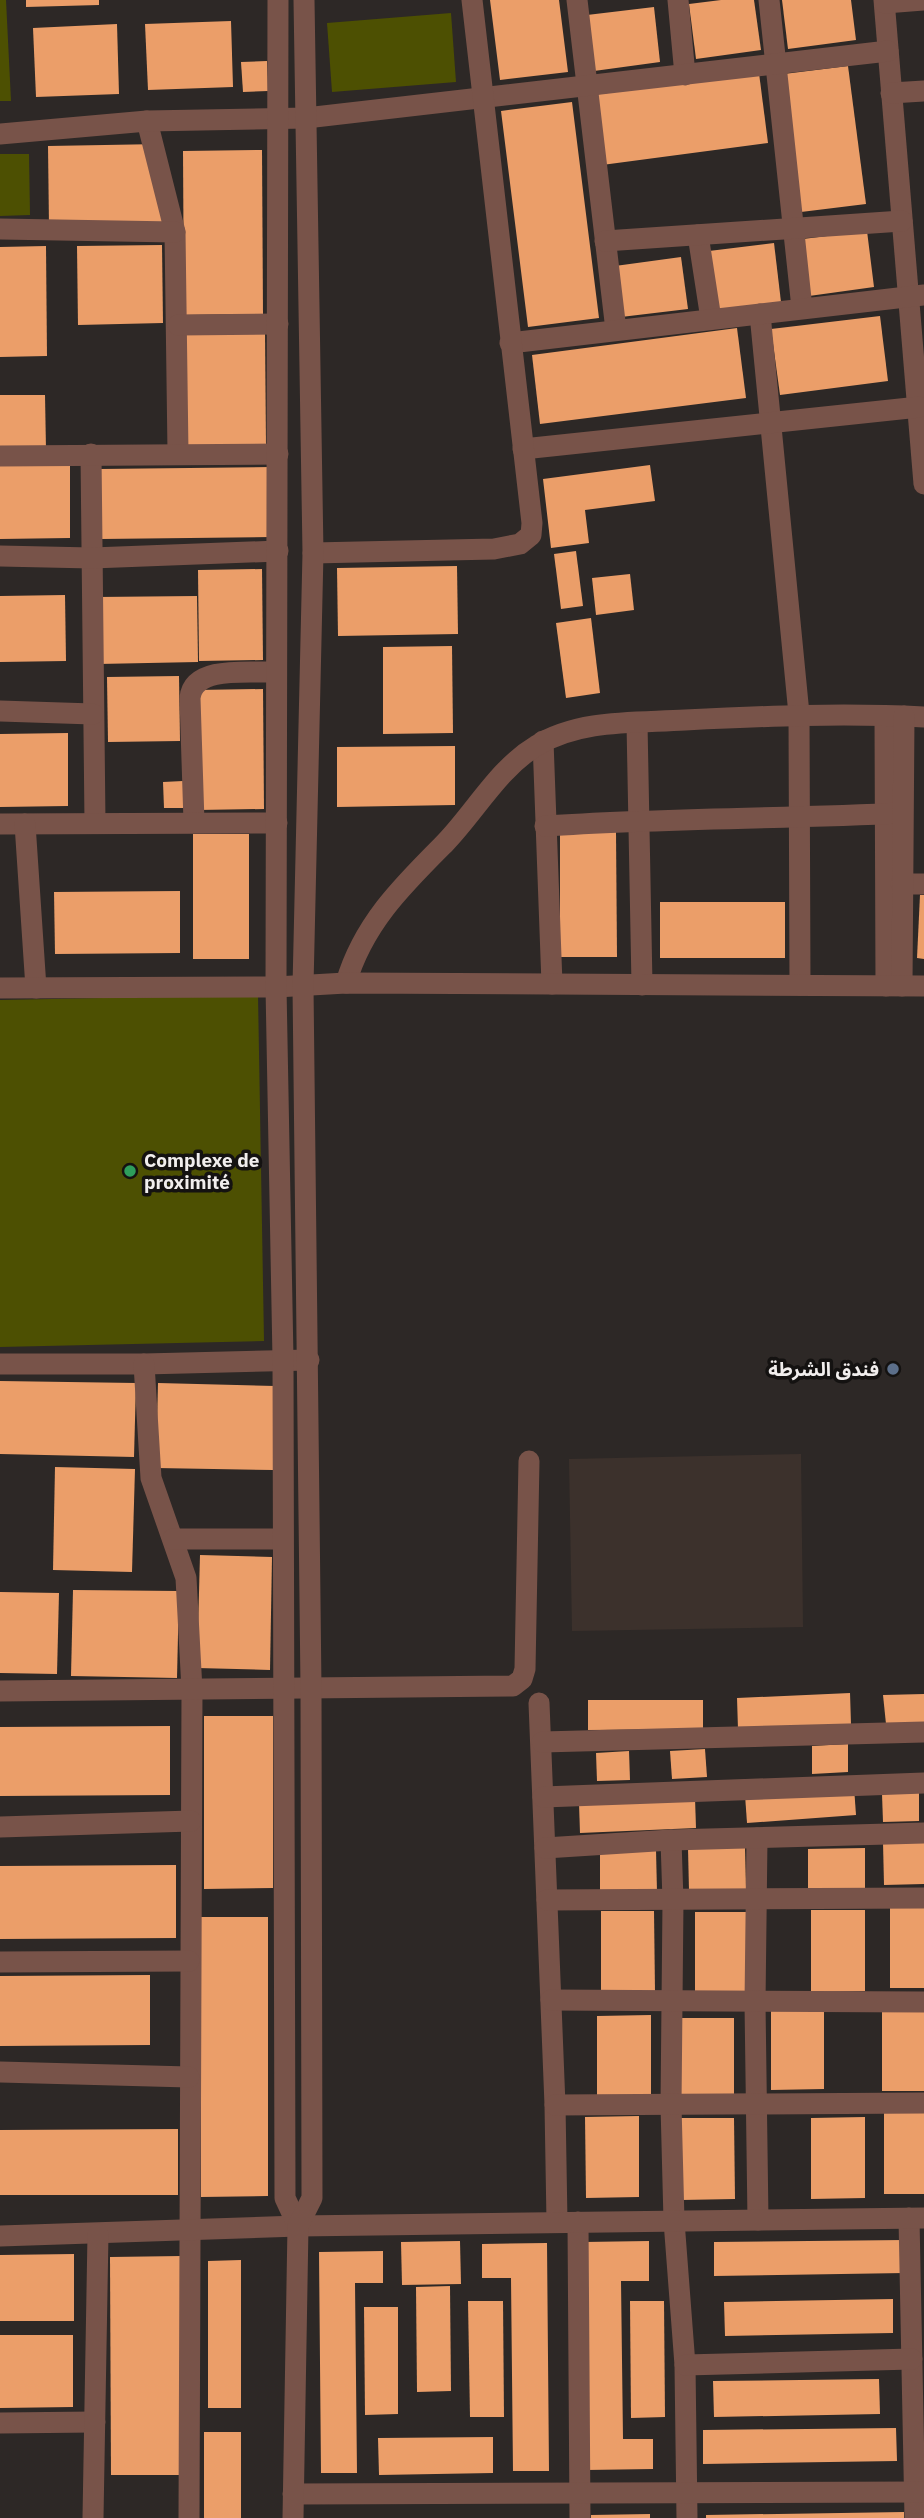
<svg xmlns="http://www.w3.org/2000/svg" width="924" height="2518" font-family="'IBM Plex Sans','Noto Sans Arabic',sans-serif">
<rect width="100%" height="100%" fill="#2d2826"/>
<polygon fill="#3c312c" points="801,1454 803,1627 572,1631 569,1459"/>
<g fill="#4d5002">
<polygon points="0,0 6,0 11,101 0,101"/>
<polygon points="451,13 456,82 332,92 327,23"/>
<polygon points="0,154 29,154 30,215 0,216"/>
<polygon points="258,995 264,1341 0,1347 0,1000"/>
</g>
<g fill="#eb9e69">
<polygon points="26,0 99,0 99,5 26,7"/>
<polygon points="490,0 559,0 568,72 500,80"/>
<polygon points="721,0 754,0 761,50 696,59 689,4"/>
<polygon points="782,0 851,0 856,40 788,49"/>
<polygon points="654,7 660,62 594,71 587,15"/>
<polygon points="231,21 233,87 148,90 145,24"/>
<polygon points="117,24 119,94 36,97 33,28"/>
<polygon points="267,61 268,91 243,92 241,62"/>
<polygon points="848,66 866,204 801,212 784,74"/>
<polygon points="759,73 768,143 602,165 593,95"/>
<polygon points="572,102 599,318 528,327 501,111"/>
<polygon points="161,144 162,225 49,227 48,146"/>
<polygon points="262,150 263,314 184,315 183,151"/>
<polygon points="867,231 874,287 809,296 803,239"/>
<polygon points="774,243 781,302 716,310 709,251"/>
<polygon points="162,245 163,323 78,325 77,246"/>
<polygon points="46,246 47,356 0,357 0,247"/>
<polygon points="681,257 688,309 621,317 615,266"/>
<polygon points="880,316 888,381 780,395 771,329"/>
<polygon points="737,328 746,398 540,424 532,355"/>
<polygon points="265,332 266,446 187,447 186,333"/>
<polygon points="0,395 45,395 46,450 0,450"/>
<polygon points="70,463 70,538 0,539 0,464"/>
<polygon points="650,465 655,501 585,510 589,543 551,548 543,479"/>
<polygon points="271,467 271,537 101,539 100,469"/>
<polygon points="576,551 583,606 561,609 554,554"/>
<polygon points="457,566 458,634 338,636 337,568"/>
<polygon points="262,569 263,660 199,661 198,570"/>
<polygon points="630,574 634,610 596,615 592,578"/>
<polygon points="65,595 66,661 0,662 0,596"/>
<polygon points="197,596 198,662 98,664 97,597"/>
<polygon points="591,618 600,693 566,698 556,623"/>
<polygon points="452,646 453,733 383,734 383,647"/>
<polygon points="179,676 180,741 108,742 107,677"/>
<polygon points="263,689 264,809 198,810 197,690"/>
<polygon points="68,733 68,806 0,807 0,734"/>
<polygon points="455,746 455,805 337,807 337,747"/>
<polygon points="183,781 183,808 164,808 163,782"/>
<polygon points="616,832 617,957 560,957 560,833"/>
<rect x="193" y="834" width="56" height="125"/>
<polygon points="180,891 180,953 55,954 54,892"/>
<polygon points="920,895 924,895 924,959 917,958"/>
<rect x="660" y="902" width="125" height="56"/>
<polygon points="0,1381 136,1383 134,1457 0,1454"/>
<polygon points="158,1383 275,1386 273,1470 156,1468"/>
<polygon points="55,1467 135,1469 132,1572 53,1570"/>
<polygon points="200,1555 272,1557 270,1670 197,1668"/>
<polygon points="73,1590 179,1591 177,1678 71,1676"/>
<polygon points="0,1592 59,1593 57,1674 0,1673"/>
<polygon points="850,1693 851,1724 738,1729 737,1698"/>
<polygon points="924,1694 924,1723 886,1724 883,1695"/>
<polygon points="588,1700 703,1700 703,1729 588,1730"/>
<polygon points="204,1716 273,1716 273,1888 204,1889"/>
<polygon points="170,1726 170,1795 0,1796 0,1727"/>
<polygon points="848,1744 848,1772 812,1774 812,1746"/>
<polygon points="705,1749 707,1777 672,1779 670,1751"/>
<polygon points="629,1751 630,1780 597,1781 596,1753"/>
<polygon points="854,1787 856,1815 747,1823 745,1795"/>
<polygon points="919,1793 919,1821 883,1822 882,1794"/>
<polygon points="695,1798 696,1828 580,1833 579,1803"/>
<polygon points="924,1841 924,1884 884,1885 883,1842"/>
<polygon points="745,1847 746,1890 689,1891 688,1848"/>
<polygon points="865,1848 865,1891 808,1892 808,1849"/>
<polygon points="600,1850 656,1850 657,1892 600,1893"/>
<polygon points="176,1865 176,1938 0,1939 0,1866"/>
<rect x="890" y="1907" width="34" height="81"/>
<polygon points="811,1910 865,1910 865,1991 811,1992"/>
<polygon points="601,1911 654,1911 655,1992 601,1992"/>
<polygon points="695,1912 748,1912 749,1993 695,1993"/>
<polygon points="201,1917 268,1917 268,2196 201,2197"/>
<polygon points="150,1975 150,2045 0,2046 0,1976"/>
<polygon points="771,2008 824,2008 824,2089 771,2090"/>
<rect x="882" y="2010" width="42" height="81"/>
<polygon points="651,2015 651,2096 597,2097 597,2016"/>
<polygon points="681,2018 734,2018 734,2098 681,2099"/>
<rect x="884" y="2113" width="40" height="81"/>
<polygon points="639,2116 639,2197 586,2198 585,2117"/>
<polygon points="865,2117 865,2198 811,2199 811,2118"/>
<polygon points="681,2118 734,2118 735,2199 681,2200"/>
<polygon points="178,2129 178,2195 0,2195 0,2130"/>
<polygon points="904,2240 905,2273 714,2276 714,2242"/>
<polygon points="460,2241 461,2284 402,2285 401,2242"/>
<polygon points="649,2241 649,2281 621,2281 623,2439 653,2439 653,2469 586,2470 584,2242"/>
<polygon points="547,2243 549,2471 513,2471 511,2278 482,2278 482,2244"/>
<polygon points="383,2251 383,2283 355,2283 357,2473 321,2473 319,2252"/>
<polygon points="74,2254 74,2321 0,2321 0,2255"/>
<polygon points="182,2256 182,2475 111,2475 110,2257"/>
<polygon points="241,2260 241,2408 208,2408 208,2261"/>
<polygon points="450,2286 451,2391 417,2392 416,2287"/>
<polygon points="893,2299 893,2333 725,2336 724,2302"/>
<polygon points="468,2301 503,2301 504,2417 470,2417"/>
<polygon points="630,2301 664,2301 665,2417 631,2418"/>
<polygon points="364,2307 398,2307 398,2414 365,2415"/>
<polygon points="0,2335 73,2335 73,2407 0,2408"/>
<polygon points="879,2379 880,2414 714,2417 713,2381"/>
<polygon points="896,2428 897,2461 703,2464 703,2430"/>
<rect x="204" y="2432" width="37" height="86"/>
<polygon points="493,2437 493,2473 379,2475 378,2438"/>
<polygon points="904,2512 904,2518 706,2518 706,2515"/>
<polygon points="650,2514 650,2518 591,2518 591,2515"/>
</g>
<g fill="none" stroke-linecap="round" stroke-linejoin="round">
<g stroke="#785349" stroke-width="21">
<polyline points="577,0 616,330"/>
<polyline points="678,0 685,75"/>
<polyline points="769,0 802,308"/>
<polyline points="884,0 924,484"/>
<polyline points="885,3 924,0"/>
<polyline points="891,93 924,91"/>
<polyline points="147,121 175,232 178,453"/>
<polyline points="0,134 147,121 306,118 888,51"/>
<polyline points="0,229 175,232"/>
<polyline points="698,235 711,319"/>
<polyline points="605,241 902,221"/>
<polyline points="760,314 799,714 800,985"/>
<polyline points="178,325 278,324"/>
<polyline points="510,343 924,295"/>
<polyline points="523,449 919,407"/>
<polyline points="91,454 95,823"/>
<polyline points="0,456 278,454"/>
<polyline points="313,553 494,549 520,544 531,535 532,523 472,0"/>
<polyline points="0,556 92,558 278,551"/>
<polyline points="0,711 93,714"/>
<polyline points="885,716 886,986"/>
<polyline points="637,723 642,985"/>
<polyline points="543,741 552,984"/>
<path d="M194,822L190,698C193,665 250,673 275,672"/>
<polyline points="0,824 277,823"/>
<polyline points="25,824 36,988"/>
<path d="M545,826C664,818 783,819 902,813"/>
<polyline points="901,884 924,884"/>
<path d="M346,983C363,924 403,885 445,843C475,812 499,768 536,746C579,719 636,723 685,720C765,716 844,713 924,717"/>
<polyline points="902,986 904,716"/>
<polyline points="0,988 276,987 346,983 924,986"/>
<polyline points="0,1364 144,1364 309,1360"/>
<polyline points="144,1364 151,1478 186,1578 192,1690 189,2518"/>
<polyline points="173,1539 282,1539"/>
<polyline points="0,1691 513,1686 522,1679 525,1669 529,1461"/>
<polyline points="539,1703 555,2105 557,2222"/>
<polyline points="542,1742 924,1732"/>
<polyline points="543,1797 924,1783"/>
<polyline points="0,1827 191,1821"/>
<polyline points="757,1838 755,2003 758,2220"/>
<polyline points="671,1840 673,1901 671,2105 674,2221 685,2365 687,2518"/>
<polyline points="545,1848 671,1840 924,1833"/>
<polyline points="547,1900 924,1898"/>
<polyline points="0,1962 189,1961"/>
<polyline points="551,2000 924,2002"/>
<polyline points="0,2072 189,2077"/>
<polyline points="555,2105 924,2103"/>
<polyline points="909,2218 915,2518"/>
<polyline points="578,2222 580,2518"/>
<polyline points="0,2236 298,2226 924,2218"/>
<polyline points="685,2365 912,2359"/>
<polyline points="0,2423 95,2422"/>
<polyline points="293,2494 924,2492"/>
<polyline points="93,2518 98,2234"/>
</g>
<g stroke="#785349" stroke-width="21">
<polyline points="278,0 276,987 283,1359 285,2198 298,2226"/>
<polyline points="293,2518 298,2226 312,2198 311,1688 303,986 313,553 304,0"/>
</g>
</g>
<circle fill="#2e9e5b" stroke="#141211" stroke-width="2.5" cx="130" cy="1171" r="7"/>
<circle fill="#5c6f8a" stroke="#141211" stroke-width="2.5" cx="893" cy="1369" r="7"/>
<g text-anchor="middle" stroke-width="7" stroke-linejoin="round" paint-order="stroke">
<g font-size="19" font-weight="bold" fill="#f1eeed" stroke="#141211" text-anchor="start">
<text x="144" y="1167">Complexe de<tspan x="144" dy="22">proximité</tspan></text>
<text x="879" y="1376" text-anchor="end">فندق الشرطة</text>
</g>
</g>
</svg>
